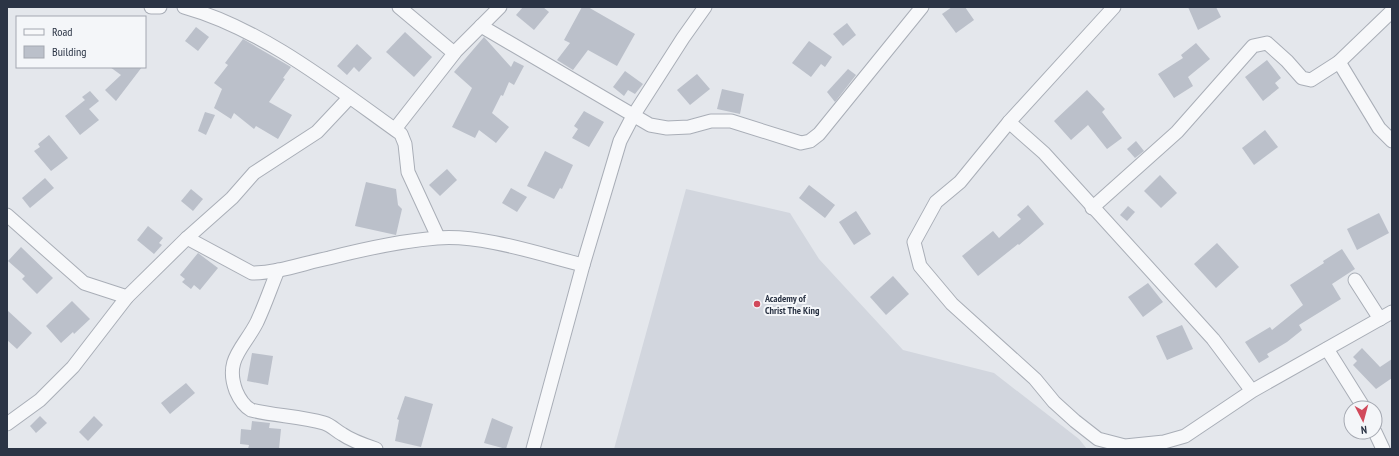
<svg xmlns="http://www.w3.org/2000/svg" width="1399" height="456" font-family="'PT Sans Narrow',sans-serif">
<rect width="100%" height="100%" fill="#e4e7ec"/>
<polygon fill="#d2d6de" points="686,189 790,213 819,259 903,350 994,373 1079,439 1087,449 614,449"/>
<g fill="#bbc0ca">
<polygon points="523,7 543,7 549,12 534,30 516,15"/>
<polygon points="582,7 588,7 635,34 617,66 588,50 573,70 557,60 570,43 564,40"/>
<polygon points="952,7 965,7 974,20 956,33 942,14"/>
<polygon points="1188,7 1216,7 1221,17 1198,30"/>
<polygon points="847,23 856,35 843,46 833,34"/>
<polygon points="196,27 209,37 198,51 185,41"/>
<polygon points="405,32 432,57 414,77 386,52"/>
<polygon points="484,37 511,67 514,61 524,66 514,85 509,82 503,96 501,95 492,113 509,127 496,143 479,130 475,138 452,127 472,88 454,72"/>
<polygon points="243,39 291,67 283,78 285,79 269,102 292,115 278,139 256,126 254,129 234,113 231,119 214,108 222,89 214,83 228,65 225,63"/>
<polygon points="809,41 832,57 825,67 821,64 811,77 792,63"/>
<polygon points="1196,43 1210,59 1188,77 1193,86 1174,98 1158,74 1183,58 1181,55"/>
<polygon points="357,44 372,58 359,72 354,67 347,75 337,66"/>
<polygon points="1267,60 1281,78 1275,83 1279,88 1263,101 1245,77"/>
<polygon points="110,67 142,67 116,101 105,90 121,75"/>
<polygon points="848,69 856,75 835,102 827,92"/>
<polygon points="625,71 643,84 635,94 628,90 624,96 613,87"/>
<polygon points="697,74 710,89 690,105 677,90"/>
<polygon points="722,89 744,94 740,114 717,109"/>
<polygon points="1087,90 1105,109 1102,112 1122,138 1107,149 1088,125 1071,140 1054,121"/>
<polygon points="90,91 99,101 89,109 99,120 80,135 65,116 85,100 82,97"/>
<polygon points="584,111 604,122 589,147 572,138 578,129 574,126"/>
<polygon points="205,112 215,115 206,135 198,131"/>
<polygon points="1265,130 1278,147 1254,165 1242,148"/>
<polygon points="49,135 68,158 51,171 34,151 40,147 38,144"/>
<polygon points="1136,141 1144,151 1135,158 1127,149"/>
<polygon points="545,151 573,165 562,189 560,188 554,199 527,186"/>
<polygon points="447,169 457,180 440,196 429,185"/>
<polygon points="1160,175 1177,193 1161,208 1144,191"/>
<polygon points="45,178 54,188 30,208 22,198"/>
<polygon points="366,182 396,189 398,205 402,209 396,235 355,226"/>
<polygon points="809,185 835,205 825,218 799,198"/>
<polygon points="511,188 527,197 517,212 502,203"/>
<polygon points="191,189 203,199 193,211 181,201"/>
<polygon points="1028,205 1044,224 1019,245 1018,244 978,276 962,256 993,231 999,238 1021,219 1017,215"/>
<polygon points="1128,206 1135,212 1127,221 1120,215"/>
<polygon points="856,211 871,234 854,245 839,222"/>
<polygon points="1379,213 1389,233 1357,250 1347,229"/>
<polygon points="148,226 163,238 159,243 162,245 154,254 137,240"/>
<polygon points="1217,243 1239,267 1216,288 1194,264"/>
<polygon points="21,247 53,278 37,294 22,279 25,276 8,261"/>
<polygon points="1342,249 1355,269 1332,284 1341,299 1299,325 1302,330 1287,342 1267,354 1269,357 1259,363 1245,342 1270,327 1272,330 1303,305 1290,285 1324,263 1323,261"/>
<polygon points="198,253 218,268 200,290 194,285 191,289 182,282 185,279 180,275"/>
<polygon points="893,276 909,294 886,315 870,297"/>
<polygon points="1148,283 1163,302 1143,317 1128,297"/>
<polygon points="72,301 90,319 74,334 73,332 61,343 46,326"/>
<polygon points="7,310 32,333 17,349 7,340"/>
<polygon points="1182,325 1193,349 1167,360 1156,336"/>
<polygon points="1362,348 1380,367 1392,359 1392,378 1376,389 1353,365 1357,361 1353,357"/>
<polygon points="252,353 273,356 268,385 247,381"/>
<polygon points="186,383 195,393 170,414 161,403"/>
<polygon points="405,396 433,404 421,447 395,441 399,420 397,419"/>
<polygon points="40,416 47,423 36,433 30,426"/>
<polygon points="94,416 103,425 88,441 79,432"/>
<polygon points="492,418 513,427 506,449 484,443"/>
<polygon points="252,421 270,423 269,428 281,429 279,449 248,449 249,445 240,444 241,429 251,430"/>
</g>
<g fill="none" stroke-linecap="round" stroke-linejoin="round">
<defs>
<g id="minor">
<polyline points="151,7 160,7"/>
<path d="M184,7C263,29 335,87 401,134L405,144L408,172L438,237"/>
<polyline points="399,7 454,53"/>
<polyline points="481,26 650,125 667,128 689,127 711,121 731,121 801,143 810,141 819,134 922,7"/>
<polyline points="1339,62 1379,128 1392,141"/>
<polyline points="1009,122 1114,7"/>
<polyline points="395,129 456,51 500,7"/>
<polyline points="1092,208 1177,132 1253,46 1267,43 1287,61 1302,78 1311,80 1339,62 1392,11"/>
<polyline points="7,215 84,283 127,297"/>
<path d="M187,238L252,273C278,273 304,263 329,258C364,249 401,241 437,238C481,234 539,254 583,265"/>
<path d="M278,270C271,287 265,305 257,322C244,348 224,359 236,391C239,398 244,406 251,410C275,416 300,416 324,423C331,425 335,430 342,434C352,441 364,445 376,449"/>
<polyline points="1355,280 1380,319"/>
<polyline points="1327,349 1364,408"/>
<polyline points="1252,391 1213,339 1044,153 1009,122 960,182 936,202 914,242 920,266 952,304 1035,379 1054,402 1075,421 1098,439 1125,446 1164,442 1185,436 1252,391 1392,312"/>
<polyline points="7,424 40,400 73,367 127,297 187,238 232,198 254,173 317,132 349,98"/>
<polyline points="1375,432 1383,449"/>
<polyline points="533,449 583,265 620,141 633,116 683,38 705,7"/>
</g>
</defs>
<use href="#minor" stroke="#a9aeb7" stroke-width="15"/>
<use href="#minor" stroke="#f7f8fa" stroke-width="13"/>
</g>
<circle fill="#d1495b" stroke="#f4f6f9" stroke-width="1.5" cx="757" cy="304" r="4"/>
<g text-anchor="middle" stroke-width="4" stroke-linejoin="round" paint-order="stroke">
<g font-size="10" font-weight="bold" fill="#2b3445" stroke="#f4f6f9" text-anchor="start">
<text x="765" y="302">Academy of<tspan x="765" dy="12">Christ The King</tspan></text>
</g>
</g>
<rect width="1399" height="456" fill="none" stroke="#2b3445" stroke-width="16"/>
<rect x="16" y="16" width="130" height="52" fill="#f4f6f9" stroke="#a4a8b1"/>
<rect x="24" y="29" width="20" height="6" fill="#f7f8fa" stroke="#a4a8b1"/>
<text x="52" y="36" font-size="12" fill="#2b3445">Road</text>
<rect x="24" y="46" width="20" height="12" fill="#bbc0ca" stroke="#a4a8b1"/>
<text x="52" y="56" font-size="12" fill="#2b3445">Building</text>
<g transform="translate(1363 420) rotate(174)"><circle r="19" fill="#f4f6f9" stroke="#a4a8b1"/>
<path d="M0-3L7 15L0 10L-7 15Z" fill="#d1495b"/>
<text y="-6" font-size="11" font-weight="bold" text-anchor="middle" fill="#2b3445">N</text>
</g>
</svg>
